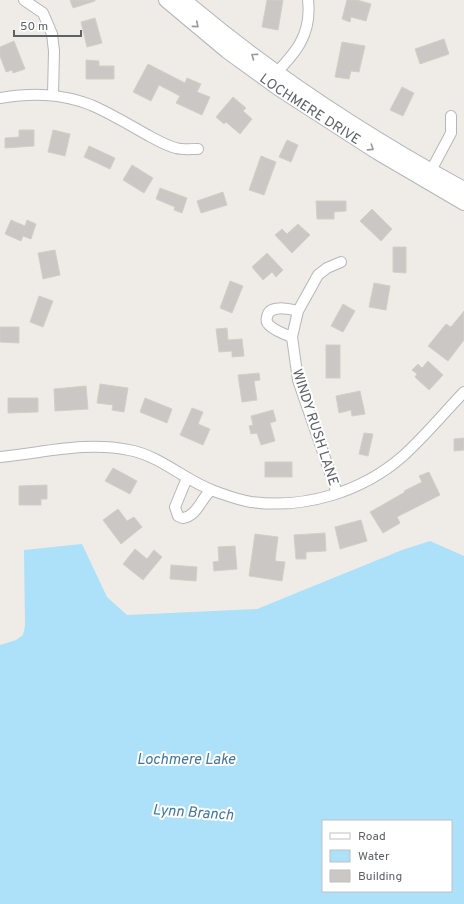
<svg xmlns="http://www.w3.org/2000/svg" width="464" height="904" font-family="Overpass,sans-serif">
<rect width="100%" height="100%" fill="#efece7"/>
<path fill="#ade0f9" fill-rule="evenodd" d="M430,541L464,556V904H0V645L16,640L23,635L25,626L24,550L82,544L107,597L127,615L257,609L402,550ZM323,821H451V891H323Z"/>
<g fill="#cbc7c4" stroke="#d4cec5">
<polygon points="70,0 95,0 95,1 73,8"/>
<polygon points="267,0 283,0 278,30 262,27"/>
<polygon points="347,0 357,0 371,4 366,21 351,17 350,22 342,19"/>
<polygon points="95,18 102,43 87,47 81,22"/>
<polygon points="444,39 449,54 420,64 415,49"/>
<polygon points="14,41 25,69 13,73 12,70 6,72 0,56 0,47"/>
<polygon points="342,42 365,46 359,72 351,71 349,79 335,77"/>
<polygon points="86,60 99,61 99,66 114,66 114,79 86,79"/>
<polygon points="148,64 185,83 187,78 201,84 197,92 210,97 202,115 176,103 180,96 159,85 151,101 133,92"/>
<polygon points="402,87 414,93 403,116 390,110"/>
<polygon points="233,97 246,108 243,111 252,119 240,134 226,122 224,124 216,117"/>
<polygon points="19,130 34,130 34,146 5,148 5,138 19,137"/>
<polygon points="53,130 70,134 65,156 48,152"/>
<polygon points="287,140 298,145 291,162 279,157"/>
<polygon points="89,146 115,158 110,169 84,157"/>
<polygon points="261,156 276,162 264,195 249,190"/>
<polygon points="132,165 153,178 144,193 123,180"/>
<polygon points="160,188 187,198 182,213 174,210 175,207 156,199"/>
<polygon points="223,192 227,205 201,213 197,201"/>
<polygon points="316,201 346,201 346,211 334,212 334,219 317,219"/>
<polygon points="372,209 392,229 381,241 360,221"/>
<polygon points="11,220 25,226 27,220 36,224 31,239 23,236 21,241 5,234"/>
<polygon points="298,224 310,235 292,253 275,235 282,229 287,234"/>
<polygon points="393,247 406,247 406,273 393,272"/>
<polygon points="55,250 60,275 43,279 38,253"/>
<polygon points="267,253 283,270 276,277 272,272 263,280 252,267"/>
<polygon points="230,281 243,286 232,313 220,308"/>
<polygon points="374,283 390,286 386,310 369,307"/>
<polygon points="39,296 53,301 43,327 30,322"/>
<polygon points="343,304 355,311 343,332 331,326"/>
<polygon points="464,311 464,340 448,361 428,346 446,324 451,327"/>
<polygon points="0,327 19,327 19,343 0,342"/>
<polygon points="227,328 228,340 242,339 244,356 232,357 232,351 219,352 216,329"/>
<rect x="326" y="345" width="14" height="33"/>
<polygon points="428,361 443,375 429,390 415,377 417,374 412,370 418,364 422,368"/>
<polygon points="259,373 260,380 254,381 257,400 242,402 238,375"/>
<polygon points="100,384 128,388 124,412 112,410 113,405 97,403"/>
<polygon points="86,386 88,409 55,411 54,389"/>
<polygon points="360,391 365,414 352,416 351,410 339,413 336,396"/>
<polygon points="8,398 38,398 38,412 8,413"/>
<polygon points="145,398 172,409 167,423 140,412"/>
<polygon points="192,408 203,412 198,424 210,429 203,445 180,435"/>
<polygon points="273,410 276,421 270,423 275,441 261,445 257,433 251,434 249,426 253,425 251,416"/>
<polygon points="364,433 373,434 368,456 359,454"/>
<polygon points="464,438 464,450 454,451 454,439"/>
<rect x="265" y="462" width="27" height="15"/>
<polygon points="113,468 137,481 130,494 105,481"/>
<polygon points="429,472 440,495 397,517 400,523 383,533 370,512 405,492 404,491 422,482 419,476"/>
<polygon points="47,485 47,499 41,499 41,505 19,505 19,486"/>
<polygon points="118,509 127,521 134,517 142,527 121,544 103,520"/>
<polygon points="361,520 367,541 340,549 335,527"/>
<polygon points="325,533 326,551 306,552 306,559 296,559 294,535"/>
<polygon points="255,534 278,537 275,561 285,562 282,581 249,576"/>
<polygon points="235,546 237,569 214,571 213,562 219,561 218,547"/>
<polygon points="135,549 147,559 154,550 162,557 143,580 123,564"/>
<polygon points="171,565 197,567 196,581 170,579"/>
</g>
<g fill="none" stroke-linecap="round" stroke-linejoin="round">
<defs>
<g id="street">
<polyline points="24,0 43,13 52,34 54,51 53,95"/>
<path d="M273,76C296,53 312,34 308,0"/>
<path d="M0,98C32,93 60,93 91,105C112,114 131,126 151,137C159,141 167,146 176,148C183,150 191,149 198,149"/>
<polyline points="427,174 434,165 451,133 451,116"/>
<path d="M292,337C284,334 275,331 269,325C267,323 266,320 267,317C269,304 289,309 298,311"/>
<path d="M0,457C43,453 86,441 129,450C161,456 184,480 214,491C226,495 238,500 251,502C305,509 362,492 403,456C425,436 444,413 464,392"/>
<path d="M187,478L175,507L178,516L183,518C197,516 201,499 211,490"/>
<polyline points="337,493 298,380 292,337 298,311 318,275 327,268 341,262"/>
</g>
<g id="secondary">
<path id="s1" d="M166,0L227,51L278,88L377,152L464,203"/>
<path d="M184,0C270,73 365,135 464,189"/>
</g>
</defs>
<use href="#street" stroke="#b4b7ba" stroke-width="12"/>
<use href="#secondary" stroke="#b3b6ba" stroke-width="16"/>
<use href="#street" stroke="#fff" stroke-width="10"/>
<use href="#secondary" stroke="#fff" stroke-width="14"/>
</g>
<defs><path id="oneway-chevron" d="M-2-3.5L2.5 0L-2 3.5" fill="none" stroke-width="1.6" stroke-linecap="round" stroke-linejoin="round"/></defs>
<g stroke="#96999c">
<use href="#oneway-chevron" transform="translate(196 25) rotate(40)"/>
<use href="#oneway-chevron" transform="translate(254 56) rotate(-143)"/>
<use href="#oneway-chevron" transform="translate(371 148) rotate(33)"/>
</g>
<g text-anchor="middle" stroke-width="4" stroke-linejoin="round" paint-order="stroke">
<g font-size="14" fill="#5e6266" stroke="#fff">
<text dy="5" stroke="none"><textPath href="#s1" startOffset="181">LOCHMERE DRIVE</textPath></text>
<text transform="translate(316 427) rotate(72)" y="5">WINDY RUSH LANE</text>
</g>
<g font-size="15" font-style="italic" fill="#43779a" stroke="#fff">
<text x="186" y="764">Lochmere Lake</text>
<text transform="translate(193 812) rotate(4)" y="5">Lynn Branch</text>
</g>
</g>
<rect x="322" y="820" width="130" height="72" fill="#ffffff" stroke="#bfc0c2"/>
<rect x="330" y="833" width="20" height="6" fill="#ffffff" stroke="#bfc0c2"/>
<text x="358" y="840" font-size="12" fill="#5e6266">Road</text>
<rect x="330" y="850" width="20" height="12" fill="#ade0f9" stroke="#bfc0c2"/>
<text x="358" y="860" font-size="12" fill="#5e6266">Water</text>
<rect x="330" y="870" width="20" height="12" fill="#cbc7c4" stroke="#bfc0c2"/>
<text x="358" y="880" font-size="12" fill="#5e6266">Building</text>
<path d="M14 30v6h67v-6" fill="none" stroke="#5e6266" stroke-width="2"/>
<text x="20" y="30" font-size="12" fill="#5e6266" stroke="#ffffff" stroke-width="3" paint-order="stroke">50 m</text>
</svg>
